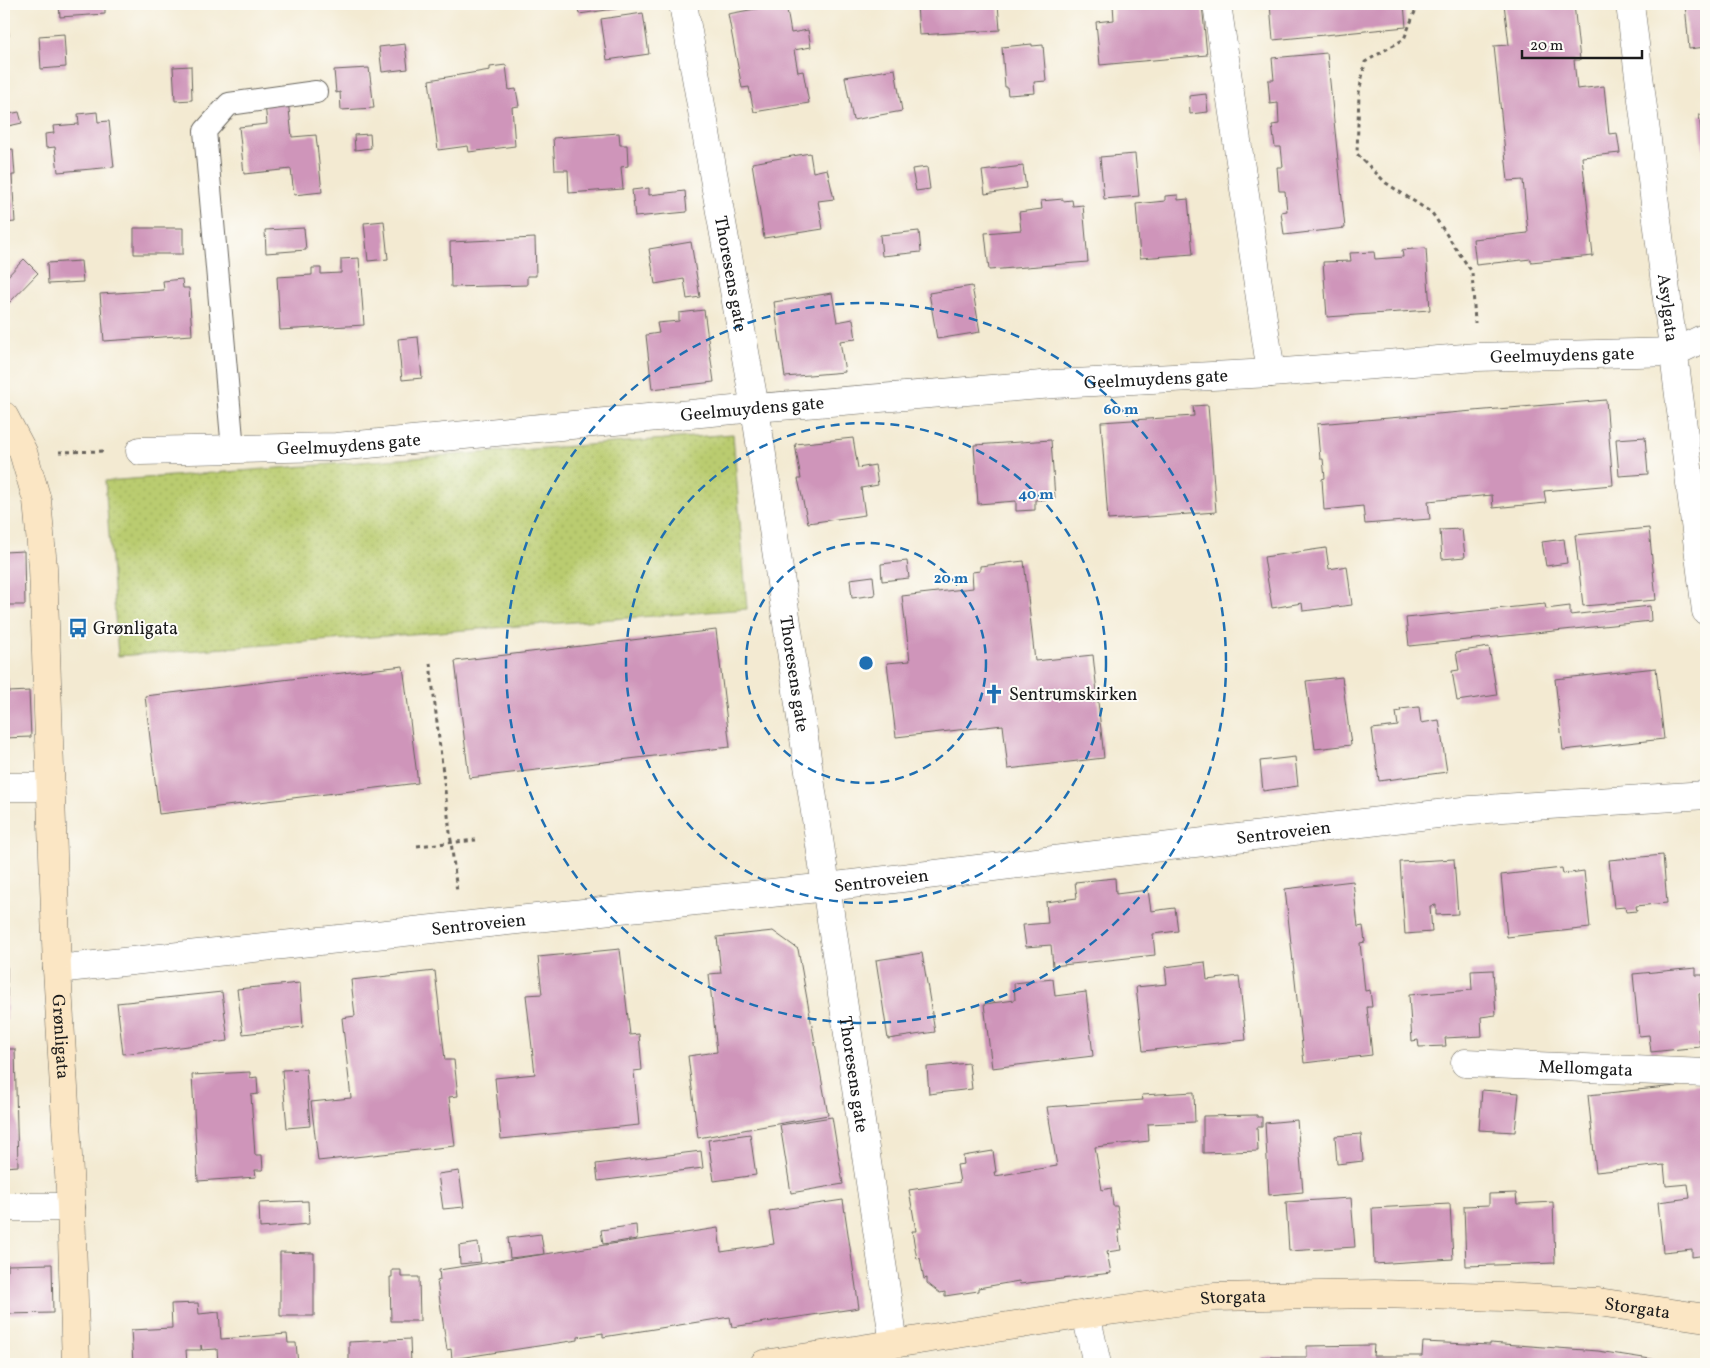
<svg xmlns="http://www.w3.org/2000/svg" width="1710" height="1368" viewBox="0 0 1710 1368" font-family="Vollkorn,serif">
<style>
.grass{fill:url(#grass-dots);stroke:#6b7446}
.building{fill:#cf95ba}
.lines{fill:none;stroke-linecap:round;stroke-linejoin:round}
.service-casing{stroke:#67645c;stroke-width:24}
.minor-casing{stroke:#67645c;stroke-width:29}
.secondary-casing{stroke:#67645c;stroke-width:29}
.path{stroke:#67645c;stroke-width:3;stroke-dasharray:4 4;stroke-linecap:butt}
.service{stroke:#fff;stroke-width:22}
.minor{stroke:#fff;stroke-width:28}
.secondary{stroke:#fbe6c4;stroke-width:28}
.ring{fill:none;stroke:#1f6fb2;stroke-width:2.5;stroke-dasharray:9 6}
.labels{text-anchor:middle;stroke-width:4;stroke-linejoin:round;paint-order:stroke}
.street-label{font-size:18px;fill:#1c1c1c;stroke:#fdfcf7}
.poi-label{font-size:18px;fill:#1c1c1c;stroke:#fdfcf7;text-anchor:start}
.centre{fill:#1f6fb2;stroke:#fdfcf7;stroke-width:2.5}
.ring-label{font-size:15px;text-anchor:middle;font-weight:bold;fill:#1f6fb2;stroke:#fdfcf7;stroke-width:4;stroke-linejoin:round;paint-order:stroke}
</style>
<defs>
<pattern id="grass-dots" width="8" height="8" patternUnits="userSpaceOnUse" patternTransform="scale(1.25)"><rect width="8" height="8" fill="#bacc6f"/><path d="M2 2h.1M6 6h.1" fill="none" stroke="#9faf60" stroke-width="1.8" stroke-linecap="round"/></pattern>
</defs>
<rect width="100%" height="100%" fill="#fdfcf7"/>
<filter id="ink" filterUnits="userSpaceOnUse"><feTurbulence type="fractalNoise" baseFrequency=".02" numOctaves="2"/><feDisplacementMap in="SourceGraphic" scale="10" xChannelSelector="R" yChannelSelector="G"/><feConvolveMatrix kernelMatrix="1 2 1 2 8 2 1 2 1" color-interpolation-filters="sRGB"/></filter>
<filter id="wash" filterUnits="userSpaceOnUse"><feTurbulence type="fractalNoise" baseFrequency=".0096" numOctaves="4" result="noise"/><feDisplacementMap in="SourceGraphic" scale="20" xChannelSelector="R" yChannelSelector="G"/><feGaussianBlur stdDeviation="1.12" result="paint"/><feColorMatrix in="noise" values="0 0 0 0 0 0 0 0 0 0 0 0 0 0 0 0 0 1.4 0 .05"/><feComposite in="paint" operator="in"/></filter>
<g filter="url(#wash)">
<rect width="100%" height="100%" fill="#f3ead2"/>
<path class="grass" d="M733,434l14,175 -629,47 -13,-175z"/>
<g id="blocks">
<path class="building" d="M4,4h2l3,32h-5z
M59,4h55v1l-9,1v8l-45,3z
M577,4h51v3l-49,7z
M782,4h4l5,29 17,-3 3,17 -17,3 4,22 5,-1 6,32 -55,9 -5,-25 -7,1 -14,-74z
M917,4h81l2,26 -81,5z
M1113,4h89l5,51 -107,10 -4,-43 18,-2z
M1270,4h134l2,23 -133,13z
M1504,4h70l6,56h-6l3,29 27,-3 5,48 8,-1 3,20 -38,4 11,99 -62,6v-3l-55,6 -3,-26 55,-6 -5,-53 -15,1 -14,-135 15,-1z
M1685,4h21v43l-17,2z
M643,13l6,41 -42,6 -6,-41z
M64,34l2,33 -25,2 -2,-33z
M405,44l3,25 -26,3 -3,-25z
M1032,44v2l11,-1 3,36 -12,1 1,11 -27,2 -1,-8h-2l-3,-40z
M1327,53l18,175 -61,7 -3,-23 6,-1 -2,-20h-6l-2,-24h6l-2,-20h-6l-3,-22 7,-1 -1,-21 -8,1 -2,-24h6l-2,-22z
M506,65l3,25 7,-1 3,17 -7,1 3,39 -46,6 -1,-6 -30,4 -9,-70 61,-10v-3z
M191,66l1,34 -17,1 -2,-34z
M369,68l5,40 -33,2 -1,-18 -4,1 -2,-23z
M895,69l7,42 -49,9 -8,-43z
M1206,94l2,18 -18,2 -1,-18z
M288,100l4,37 24,-2 6,57 -28,3 -3,-26 -47,5 -5,-47 28,-3 -2,-21z
M19,112l3,11 -18,4v-12z
M97,112l1,10 11,-1 5,46 -56,5 -3,-25 -9,1 -1,-14 9,-1 -1,-7 26,-2 -1,-10z
M1699,115h7v50h-1z
M619,133l1,12h7l1,21 -7,1 2,22 -54,4 -1,-23h-13l-2,-32z
M370,134l1,14 -16,2 -1,-15z
M13,149l2,26h-3l3,47 -11,1v-73z
M810,153l3,19 14,-3 7,30 -16,2 5,28 -59,9 -12,-75z
M1135,154l4,42 -35,3 -4,-42z
M1023,166l3,22 -41,6 -3,-23z
M927,167l3,22 -14,2 -4,-22z
M649,188v7l36,-4 2,21 -52,5 -3,-27z
M1178,195v5l10,-1 5,55 -53,4 -4,-54 29,-3v-5z
M1063,199v2l9,-1 1,6 10,-1 5,57 -99,8 -4,-37 36,-3 -2,-18 23,-3 -1,-8z
M384,221l4,38 -20,2 -4,-38z
M134,228h49v26h-49z
M304,228l2,22 -40,3 -1,-23z
M919,231l2,21 -39,4 -2,-21z
M535,238l1,38h-9v9l-76,2 -1,-45z
M691,242l9,55 -13,2 -3,-20 -29,5 -6,-35z
M1426,248l4,62 -103,7 -4,-55 28,-1 -1,-8 24,-1 1,7 28,-2 -1,-7z
M359,258l5,67 -84,5 -3,-53 35,-2v-7h9v6l20,-1v-14z
M24,259l14,14 -29,30 -5,-6v-17z
M81,261l2,21 -35,2 -1,-21z
M182,279l1,9h6l3,47 -88,6 -4,-47 64,-4 -1,-9z
M972,286l8,46 -43,7 -8,-46z
M832,293l5,29 16,-3 3,20 -16,2 5,31 -60,5 -11,-75z
M704,310l10,72 -62,7 -6,-54 13,-2 -2,-10 22,-2v-8z
M418,337l4,41 -20,2 -4,-41z
M1606,400l7,85 -69,6 2,12 -53,5 -1,-13 -64,6 2,18 -65,5 -2,-18 -39,4 -2,-31 3,-1 -2,-19h-3l-3,-35z
M1208,405l8,107 -108,8 -7,-98 93,-6 -1,-10z
M1645,437l3,37 -29,2 -3,-37z
M853,438l5,30 17,-3 3,20 -17,3 4,27 -57,8 -10,-44h3l-6,-35z
M1051,440l4,59 -20,1v10l-19,1v-10l-38,3 -4,-59z
M1649,528l7,72 -73,6 -8,-71z
M1462,529l3,28 -23,2 -2,-29z
M1564,539l3,24 -21,3 -4,-24z
M1326,548l3,21 18,-3 5,39 -49,6 -1,-8 -30,5 -8,-51z
M24,551l1,54h-21v-53z
M907,561l2,17 -27,3 -1,-17z
M1024,561l11,100 58,-6 11,103 -96,11 -5,-44 -107,12 -9,-74 23,-2 -8,-65 71,-8 -1,-16 8,-1v-5z
M873,576l2,19 -23,3 -2,-19z
M1545,604l1,5 24,-3v9l80,-9 1,15 -242,25 -3,-28z
M716,630l14,117 -261,31 -14,-117z
M1489,647l8,48 -40,6 -5,-30 7,-1 -3,-18z
M403,666l15,117 -259,31 -14,-118z
M1656,668l8,71 -101,11 -8,-71z
M1342,677l9,68 -36,4 -9,-68z
M4,679h4l1,13 20,-1 2,46 -27,1z
M1419,707l2,16 18,-3 8,52 -68,9 -7,-52 26,-3 -2,-14 5,-1 -1,-2z
M1295,757l3,29 -35,5 -3,-30z
M1663,855l4,48 -31,3 1,5 -11,1 -1,-5 -11,1 -5,-48z
M1454,859l4,55 -22,1v-10l-6,1 2,26 -27,2 -5,-72z
M1562,868l1,6 21,-3 6,57 -83,9 -6,-62z
M1115,878l1,16 32,-4 3,21 24,-3 3,23 -25,3 2,21 -102,11 -2,-21 -25,2 -3,-22 25,-2 -2,-21 31,-4 -2,-16z
M1353,881l5,46 5,-1 2,16 -5,1 5,48 5,-1 2,17h-5l5,48 -68,8 -19,-174z
M773,931l25,18 30,166 -130,23 -10,-82 29,-4 -8,-78 12,-1 -4,-36z
M620,949l10,86 9,-1 3,36 -8,1 5,54 -138,14 -6,-61 40,-4 -9,-79 16,-1 -4,-37z
M922,953l13,79 -47,7 -12,-79z
M1205,962l2,18 32,-4 7,64 -103,11 -7,-64 31,-3 -2,-17z
M4,967h3v16h-3z
M1696,968v7h7l2,18 -6,1 3,35h-4l2,18 -49,5 -2,-17 -10,1 -6,-62z
M1493,970l3,45 -15,2 1,19 -37,2 1,8 -27,1 -1,-7 -6,1 -3,-46 63,-5 -1,-19z
M435,971l10,89h9l4,36 -9,1 6,49 -137,15 -7,-59 40,-4 -9,-80 13,-2 -4,-36z
M1053,979l2,17 31,-4 7,64 -101,12 -8,-64 31,-4 -1,-17z
M300,983l3,44 -60,7 -6,-45z
M4,988h3v32h-3z
M222,992l6,49 -105,13 -6,-51z
M4,1049h11l3,117 -14,1z
M969,1063l3,26 -43,5 -2,-27z
M306,1069l4,57 -23,2 -5,-58z
M250,1072v6l7,-1 1,17 -7,1 4,60h7l1,15h-8l1,7 -58,4 -6,-106z
M1706,1083v172l-14,2v-8l-29,3 -5,-50 32,-4 -2,-14 -22,2 -2,-21 -68,7 -8,-77z
M1482,1090l37,3 -4,39 -36,-2z
M1194,1092l1,30 -47,2 1,17 -54,6 7,43 9,-2 2,18h4l4,24h-3l3,20 -14,2 4,21 -91,11 -1,-3 -41,7v3l-33,5v-4l-5,1 -13,-10v-5l-3,1 -4,-21 -3,1 -5,-28h4l-7,-41 51,-8 -3,-17 7,-1 -1,-8 30,-5 3,21h-2l1,4 62,-10 -10,-59 96,-7 -1,-5z
M1257,1115v2h5v10h-5l1,24 -55,2v-37z
M832,1117l11,67 -52,9 -11,-68z
M1297,1120l6,72 -34,3 -4,-72z
M750,1134l6,41 -42,6 -6,-41z
M1361,1134l2,27 -26,3 -2,-28z
M701,1151l2,17 -105,13 -2,-17z
M459,1171l5,36 -21,2 -5,-35z
M1516,1193l1,11 36,-2 2,61 -89,3 -2,-60 25,-1v-11z
M1351,1198l4,49 -66,4 -3,-49z
M843,1200l16,108 -127,19 -2,-10 -127,20v-4l-25,4v3l-126,19 -1,-10 -4,1 -10,-69 3,-1 -1,-10 279,-42 3,24 53,-8 -5,-33z
M308,1201l1,23 -49,4 -1,-25z
M1450,1204l3,55 -79,5 -2,-56z
M636,1225l1,14 -34,5 -2,-14z
M541,1234l3,20 -34,4 -2,-20z
M478,1243l3,19 -21,2 -1,-18z
M280,1252l34,1v63h-34z
M52,1264l1,49 -49,1v-43h4v-6z
M392,1270h9v7h18l1,44h-29l-1,-44h2z
M198,1303l1,11 20,-2 2,27 66,-5 1,9h8l2,21h-80l-1,-15 -15,1 -1,-5v5h-15l1,14h-54l-2,-34 41,-2 -1,-24z
M410,1339l1,25h-62v-22z
M1423,1342l67,3v-2l108,8 85,13h-422v-7h46v-11l67,-1 -1,11h49z"/>
</g>
</g>
<g filter="url(#ink)">
<use href="#blocks" fill-opacity="0" stroke="#67645c" stroke-width="1"/>
<g class="lines">
<defs>
<path id="service" d="M233,450l-28,-319 24,-27 87,-12"/>
<g id="minor">
<path id="s1" d="M683,4l72,404 139,936"/>
<path d="M1217,4l54,369"/>
<path id="s2" d="M1630,4l76,607"/>
<path id="s3" d="M140,451l196,-4 419,-39 299,-24 217,-11 206,-16 198,-5 31,-15"/>
<path d="M4,787h47"/>
<path id="s4" d="M57,969l770,-82 644,-77 235,-15"/>
<path id="s5" d="M1465,1063l241,10"/>
<path d="M4,1207h67"/>
<path d="M1086,1314l11,50"/>
</g>
<g id="secondary">
<path id="s6" d="M4,416l19,36 14,48 6,67 14,402 14,238 5,157"/>
<path id="s7" d="M764,1364l322,-50 128,-17 161,-3 129,3 94,5 108,16"/>
</g>
</defs>
<use href="#service" class="service-casing"/>
<use href="#minor" class="minor-casing"/>
<use href="#secondary" class="secondary-casing"/>
<path class="path" d="M1418,4l-14,35 -39,23 -6,31 -2,61 29,29 46,30 40,59 3,51
M59,452l48,-1
M430,663l27,229
M417,846l59,-6"/>
<use href="#service" class="service"/>
<use href="#minor" class="minor"/>
<use href="#secondary" class="secondary"/>
</g>
</g>
<g class="ring">
<circle cx="866" cy="663" r="120"/>
<circle cx="866" cy="663" r="240"/>
<circle cx="866" cy="663" r="360"/>
</g>
<defs>
<symbol id="bus-bare" viewBox="-9 -9 18 18"><path d="M-5-6H5V4H4V6H2V4H-2V6H-4V4H-5ZM-3.5-4V0h7V-4ZM-3.5 1.2v1.5H-2V1.2ZM2 1.2v1.5H3.5V1.2Z" fill="#1f6fb2" stroke="#fdfcf7" stroke-width="2.5" paint-order="stroke"/></symbol>
<symbol id="church-bare" viewBox="-9 -9 18 18"><path d="M-1.2-6h2.4v3.5h3.3v2.4h-3.3V6h-2.4V-.1h-3.3v-2.4h3.3Z" fill="#1f6fb2" stroke="#fdfcf7" stroke-width="2.5" paint-order="stroke"/></symbol>
</defs>
<g fill-rule="evenodd">
<use href="#bus-bare" x="64" y="614" width="28" height="28"/>
<use href="#church-bare" x="980" y="680" width="28" height="28"/>
</g>
<g class="labels">
<g class="street-label">
<text dy="6" stroke="none"><textPath href="#s1" startOffset="274">Thoresens gate</textPath></text>
<text dy="6" stroke="none"><textPath href="#s2" startOffset="306">Asylgata</textPath></text>
<text dy="6" stroke="none"><textPath href="#s3" startOffset="1426">Geelmuydens gate</textPath></text>
<text dy="6" stroke="none"><textPath href="#s3" startOffset="1019">Geelmuydens gate</textPath></text>
<text dy="6" stroke="none"><textPath href="#s3" startOffset="614">Geelmuydens gate</textPath></text>
<text dy="6" stroke="none"><textPath href="#s3" startOffset="209">Geelmuydens gate</textPath></text>
<text dy="6" stroke="none"><textPath href="#s1" startOffset="679">Thoresens gate</textPath></text>
<text dy="6" stroke="none"><textPath href="#s4" startOffset="1234">Sentroveien</textPath></text>
<text dy="6" stroke="none"><textPath href="#s4" startOffset="829">Sentroveien</textPath></text>
<text dy="6" stroke="none"><textPath href="#s4" startOffset="424">Sentroveien</textPath></text>
<text dy="6" stroke="none"><textPath href="#s6" startOffset="628">Grønligata</textPath></text>
<text dy="6" stroke="none"><textPath href="#s5" startOffset="121">Mellomgata</textPath></text>
<text dy="6" stroke="none"><textPath href="#s1" startOffset="1084">Thoresens gate</textPath></text>
<text dy="6" stroke="none"><textPath href="#s7" startOffset="474">Storgata</textPath></text>
<text dy="6" stroke="none"><textPath href="#s7" startOffset="879">Storgata</textPath></text>
</g>
<g class="poi-label">
<text x="93" y="634">Grønligata</text>
<text x="1009" y="700">Sentrumskirken</text>
</g>
</g>
<circle cx="866" cy="663" r="8" class="centre"/>
<g class="ring-label">
<text x="1121" y="414">60 m</text>
<text x="1036" y="499">40 m</text>
<text x="951" y="583">20 m</text>
</g>
<rect width="1710" height="1368" fill="none" stroke="#fdfcf7" stroke-width="20"/>
<path d="M1522 50v8h120v-8" fill="none" stroke="#1c1c1c" stroke-width="2.5"/>
<text x="1530" y="50" font-size="15" fill="#1c1c1c" stroke="#fdfcf7" stroke-width="4" paint-order="stroke">20 m</text>
</svg>
